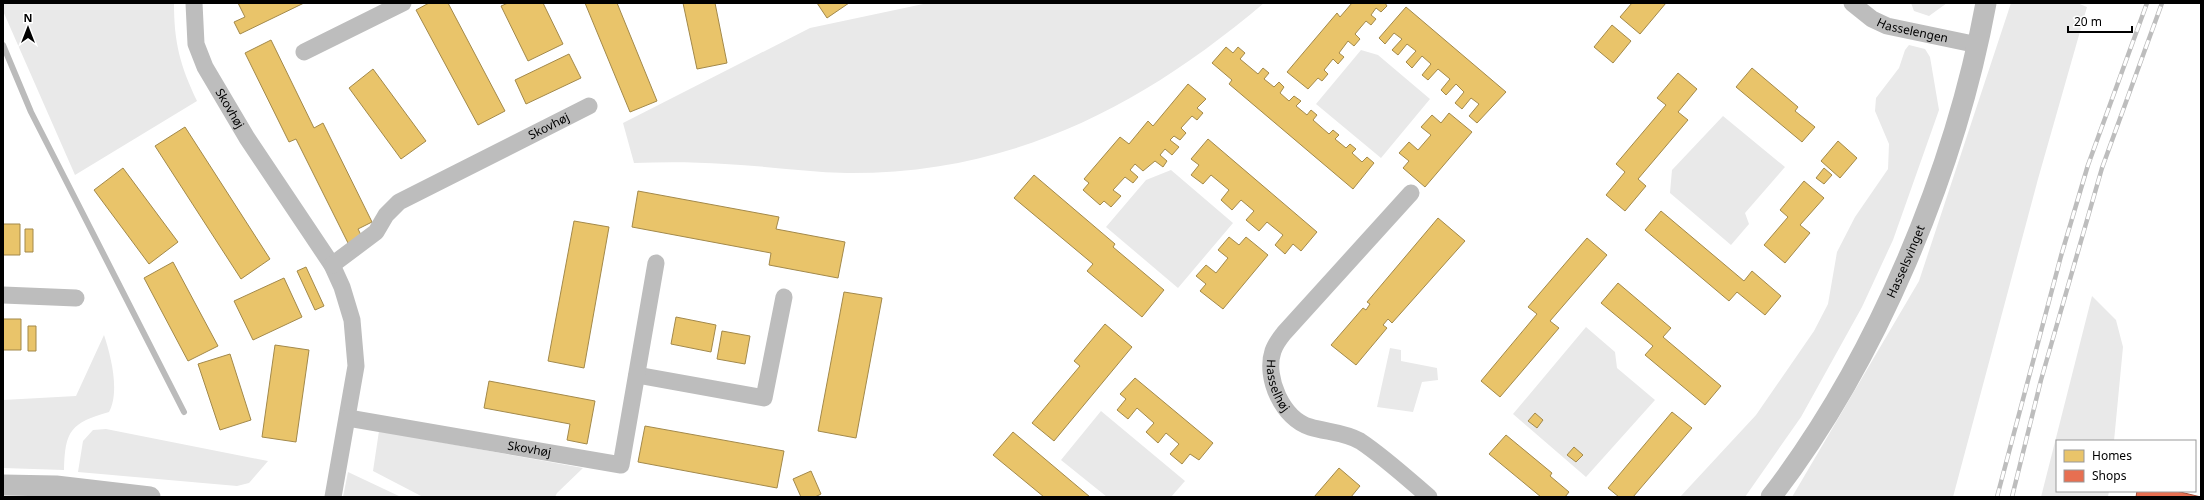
<svg xmlns="http://www.w3.org/2000/svg" width="2204" height="500" viewBox="0 0 2204 500" font-family="'Noto Sans',sans-serif">
<style>
.green{fill:#e9e9e9}
.homes{fill:#e9c46a;stroke:#a3894a}
.shops{fill:#e76f51;stroke:#a24e39}
.lines{fill:none;stroke-linecap:round;stroke-linejoin:round}
.stream{stroke:#bbb;stroke-width:6}
.minor{stroke:#bdbdbd;stroke-width:17}
.tertiary{stroke:#bdbdbd;stroke-width:21}
.rail-casing{stroke:#bdbdbd;stroke-width:4.5}
.rail{stroke:#fff;stroke-width:3;stroke-dasharray:9;stroke-linecap:butt}
.labels{text-anchor:middle;stroke-width:4;stroke-linejoin:round;paint-order:stroke}
.street-label{font-size:12px;fill:#000;stroke:#fff}
</style>
<rect width="100%" height="100%" fill="#fff"/>
<path class="green" d="M3,3h171c0,40 6,62 23,98l-122,74 -72,-164z
M928,3h336c-123,104 -252,171 -417,170 -41,-1 -81,-7 -122,-9 -30,-2 -61,-2 -91,-1l-11,-40 187,-95z
M1911,3h36l-18,13 -15,-5z
M2011,3h66l10,4 -49,172 -85,318h-161l127,-216z
M1909,45l16,4 5,8 9,53 -46,130 -31,67 -61,110 -56,80h-65l76,-82 58,-84 14,-27 9,-52 18,-35 33,-48 1,-25 -14,-33 1,-13 23,-30 6,-18z
M1361,50l17,5 52,44 -49,59 -65,-54z
M1723,116l62,51 -40,46 4,11 -18,21 -61,-52 2,-23z
M1171,170l62,53 -55,65 -72,-61 40,-47z
M2092,296l24,24 7,27 -9,94h-57v50h52l-1,6h-67z
M1586,327l29,25 2,16 38,32 -69,77 -73,-63z
M104,335c7,21 16,57 5,77 -38,11 -44,18 -45,58l-61,-2v-68l73,-4z
M1390,348l11,2v11l36,7 1,12 -16,2 -9,30 -36,-5z
M1101,411l84,70 -14,16h-64l-46,-37z
M106,429l162,32 -19,22 -12,3 -159,-14 5,-31 10,-11z
M379,431l204,37 -26,25 -2,4h-132l-50,-26z
M348,472l53,25h-58z"/>
<path class="homes" d="M238,3h66l-64,31 -6,-12 11,-5z
M429,3h19l57,108 -27,14 -62,-115z
M508,3h35l20,41 -35,17 -27,-55z
M585,3h32l40,98 -27,11z
M683,3h32l12,60 -30,6z
M817,3h32l-22,15z
M1352,3h33l2,3 -6,6 -5,-4 -5,7 5,4 -5,6 -5,-4 -11,13 5,5 -6,7 -6,-5 -9,12 5,4 -6,7 -5,-5 -9,11 4,4 -6,7 -4,-3 -10,11 -21,-17 50,-59 3,4z
M1632,3h34l-26,31 -20,-17z
M1406,7l100,85 -29,31 -8,-7 10,-12 -8,-6 -9,11 -7,-6 9,-11 -8,-8 -10,11 -5,-5 9,-11 -12,-10 -10,11 -6,-5 9,-11 -9,-8 -10,12 -6,-6 10,-11 -9,-7 -9,11 -6,-5 10,-11 -8,-6 -9,11 -6,-6z
M1612,25l19,16 -18,22 -19,-16z
M271,40l43,88 9,-5 49,99 -14,7 4,8 -14,6 -52,-104 -7,3 -44,-89z
M1226,47l7,6 5,-6 7,6 -5,6 18,15 5,-6 6,5 -5,6 10,8 5,-5 5,5 -4,6 9,8 5,-5 7,5 -5,5 11,9 4,-5 6,5 -4,5 16,14 4,-4 6,5 -4,4 11,9 4,-4 6,5 -4,4 10,9 5,-5 7,6 -21,26 -124,-105 3,-4 -20,-17z
M569,54l12,24 -55,26 -11,-24z
M1752,68l46,39 -3,4 20,16 -13,15 -66,-55z
M373,69l53,72 -25,18 -52,-71z
M1678,73l19,16 -19,23 10,8 -50,59 8,7 -21,25 -19,-16 19,-23 -9,-8 50,-59 -9,-7z
M1188,84l18,15 -9,9 6,5 -6,7 -5,-4 -11,12 5,5 -6,7 -6,-4 -4,4 9,7 -7,8 -7,-6 -5,6 7,6 -4,6 -8,-6 -12,10 -8,-7 -5,6 8,7 -5,6 -8,-6 -12,13 8,6 -10,11 -7,-6 -4,4 -17,-15 6,-7 -5,-4 36,-42 9,7 19,-23 5,5z
M1449,113l23,19 -47,55 -22,-19 6,-7 -10,-8 10,-11 9,8 13,-15 -10,-8 11,-12 9,8z
M185,127l85,132 -29,20 -86,-133z
M1208,139l109,93 -16,19 -8,-7 -8,10 -10,-9 8,-10 -16,-13 -8,9 -13,-11 8,-9 -13,-11 -9,10 -11,-10 8,-10 -18,-15 -8,9 -12,-9 8,-10 -8,-6z
M1838,141l19,17 -17,20 -19,-17z
M123,168l55,74 -29,22 -55,-74z
M1824,168l8,7 -8,9 -8,-6z
M1034,175l81,69 -2,3 51,43 -22,27 -55,-46 6,-7 -79,-66z
M1804,181l20,17 -24,27 10,8 -25,30 -21,-18 24,-28 -8,-7z
M638,191l141,26 -3,12 69,13 -7,36 -69,-13 2,-12 -139,-26z
M1661,211l83,70 8,-10 29,25 -16,19 -28,-23 -8,9 -84,-71z
M1438,218l27,23 -73,82 -4,-4 -5,6 4,3 -31,37 -25,-20 32,-37 3,2 4,-6 -3,-2z
M574,221l35,6 -25,141 -36,-7z
M3,224h17v31h-17z
M25,229h8v23h-8z
M1229,237l10,8 7,-8 22,18 -45,54 -23,-18 6,-7 -10,-8 10,-11 10,8 12,-15 -10,-8z
M1587,238l20,17 -57,66 9,7 -59,69 -19,-16 56,-67 -9,-7z
M173,262l45,84 -30,15 -44,-83z
M306,267l18,39 -9,4 -18,-39z
M284,278l18,39 -49,23 -19,-39z
M1618,283l53,45 -8,9 58,49 -16,19 -60,-50 8,-9 -52,-43z
M844,292l38,6 -26,140 -38,-7z
M676,317l40,8 -5,27 -40,-8z
M3,319h18v31h-18z
M1105,324l27,23 -78,94 -22,-18 48,-57 -6,-5z
M28,326h8v25h-8z
M722,331l28,5 -5,28 -28,-5z
M275,345l34,5 -13,92 -34,-5z
M230,354l21,66 -31,10 -22,-66z
M1135,378l78,65 -14,17 -9,-6 -8,10 -12,-10 9,-10 -13,-11 -8,10 -12,-11 8,-9 -17,-15 -9,11 -11,-9 9,-11 -6,-5z
M489,381l106,20 -8,43 -20,-4 3,-16 -86,-16z
M1672,412l20,16 -59,69h-14l-11,-9z
M1535,413l8,7 -6,8 -9,-7z
M645,426l139,25 -7,37 -139,-26z
M1013,432l77,65h-46l-51,-42z
M1506,435l46,38 -2,3 19,16 -4,5h-24l-52,-43z
M1574,447l9,8 -7,7 -9,-7z
M1339,468l21,18 -9,11h-37z
M811,471l10,23 -6,3h-14l-8,-18z"/>
<path class="shops" d="M2137,491h39l25,6h-65z"/>
<g class="lines">
<path class="stream" d="M3,45l28,67 153,300"/>
<g class="minor">
<path id="s1" d="M194,3l2,41 9,23 42,71 85,127 10,22 10,33 4,46 -23,131"/>
<path id="s2" d="M1852,3l20,16 15,7 91,19"/>
<path d="M304,52l99,-49"/>
<path id="s3" d="M1411,193l-127,140c-4,5 -9,12 -11,18 -9,27 10,68 37,76 16,5 34,5 50,14 24,16 47,37 69,56"/>
<path id="s4" d="M332,265l44,-33 10,-17 13,-13 190,-96"/>
<path d="M3,295l73,3"/>
<path d="M637,375l127,23 20,-101"/>
<path id="s5" d="M348,418l273,47 35,-202"/>
</g>
<g class="tertiary">
<path d="M3,485l53,1 94,11"/>
<path id="s6" d="M1771,497c105,-136 184,-326 215,-494"/>
</g>
<defs>
<path id="rail" d="M1997,497l64,-241 27,-91 59,-162
M2012,497l29,-117 61,-212 60,-165"/>
</defs>
<use href="#rail" class="rail-casing"/>
<use href="#rail" class="rail"/>
</g>
<g class="labels">
<g class="street-label">
<text dy="4" stroke="none"><textPath href="#s2" startOffset="68">Hasselengen</textPath></text>
<text dy="4" stroke="none"><textPath href="#s1" startOffset="114">Skovhøj</textPath></text>
<text dy="4" stroke="none"><textPath href="#s4" startOffset="261">Skovhøj</textPath></text>
<text dy="4" stroke="none"><textPath href="#s6" startOffset="272">Hasselsvinget</textPath></text>
<text dy="4" stroke="none"><textPath href="#s3" startOffset="246">Hasselhøj</textPath></text>
<text dy="4" stroke="none"><textPath href="#s5" startOffset="184">Skovhøj</textPath></text>
</g>
</g>
<rect width="2204" height="500" fill="none" stroke="#000000" stroke-width="8"/>
<rect x="2056" y="440" width="140" height="52" fill="#ffffff" stroke="#999999"/>
<rect x="2064" y="450" width="20" height="12" fill="#e9c46a" stroke="#999999"/>
<text x="2092" y="460" font-size="12" fill="#000000">Homes</text>
<rect x="2064" y="470" width="20" height="12" fill="#e76f51" stroke="#999999"/>
<text x="2092" y="480" font-size="12" fill="#000000">Shops</text>
<g transform="translate(28 28)" stroke="#ffffff" stroke-width="3" paint-order="stroke">
<path d="M0-3L7 15L0 10L-7 15Z" fill="#000000"/>
<text y="-6" font-size="11" font-weight="bold" text-anchor="middle" fill="#000000">N</text>
</g>
<path d="M2068 26v6h64v-6" fill="none" stroke="#000000" stroke-width="2"/>
<text x="2074" y="26" font-size="12" fill="#000000" stroke="#ffffff" stroke-width="3" paint-order="stroke">20 m</text>
</svg>
